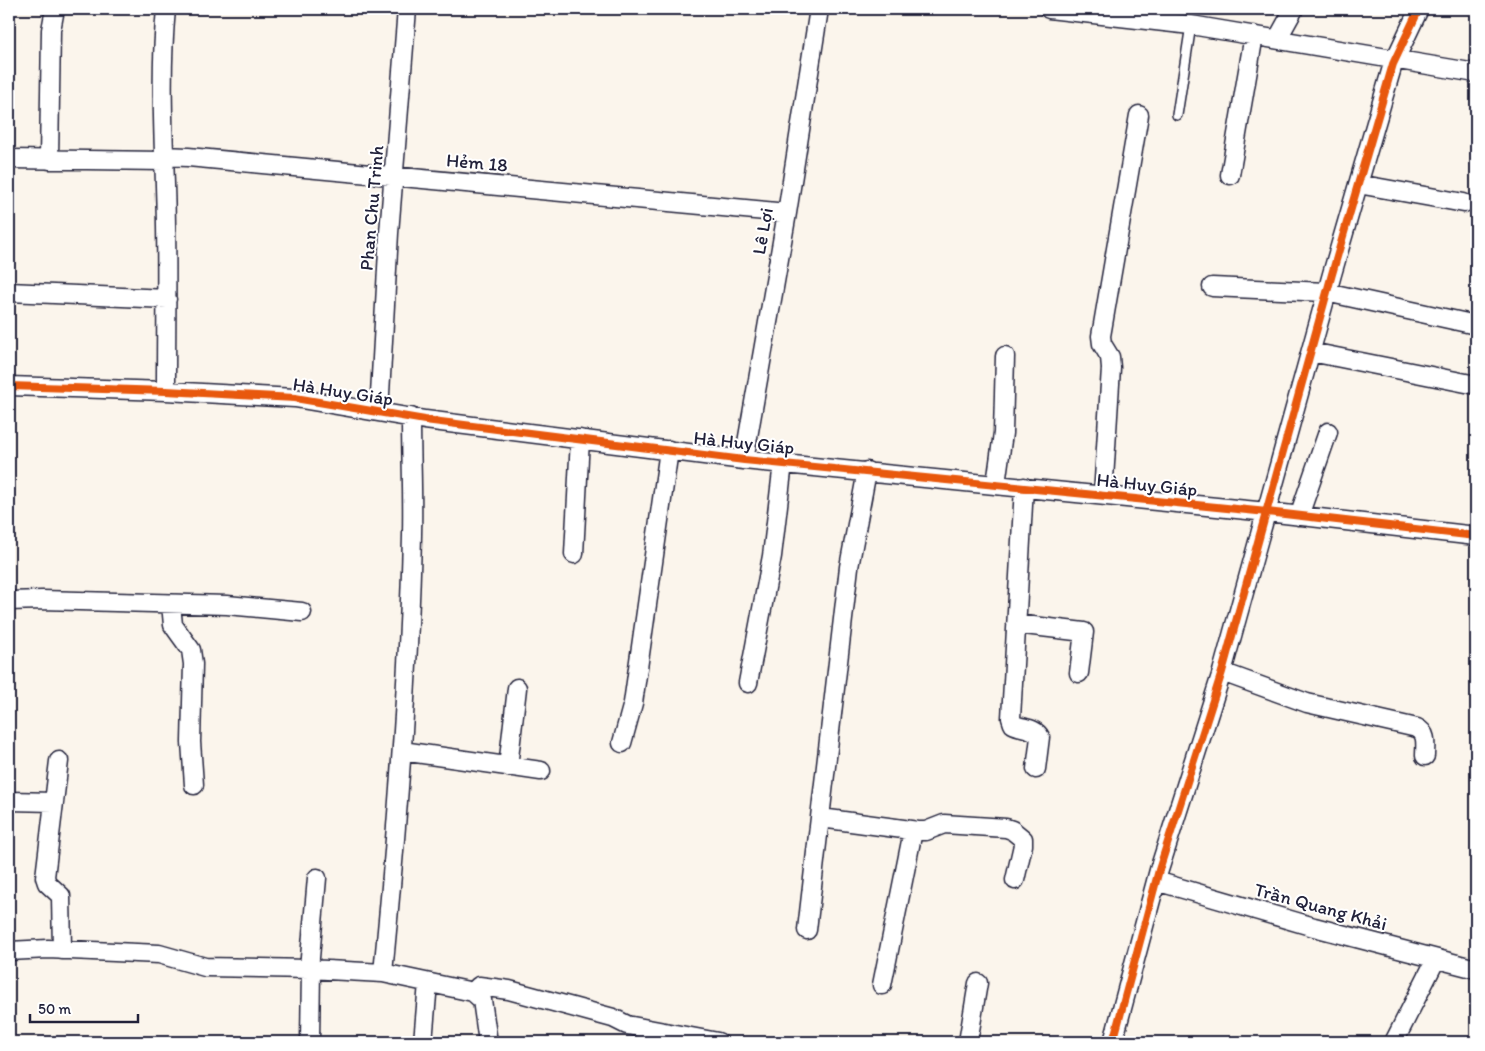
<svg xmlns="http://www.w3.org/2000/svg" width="1485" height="1051" viewBox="0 0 1485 1051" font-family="Itim,sans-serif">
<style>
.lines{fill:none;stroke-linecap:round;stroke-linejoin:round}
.lane-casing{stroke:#22223b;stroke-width:12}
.street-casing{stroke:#22223b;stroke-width:21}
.lane{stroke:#fff;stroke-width:9}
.street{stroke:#fff;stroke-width:18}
.cycleway-casing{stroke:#fff;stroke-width:11}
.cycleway{stroke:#e8590c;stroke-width:8}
.labels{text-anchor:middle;stroke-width:4;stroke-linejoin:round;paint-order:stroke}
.street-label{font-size:19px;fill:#22223b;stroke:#fff}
</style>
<rect width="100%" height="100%" fill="#fbf5ec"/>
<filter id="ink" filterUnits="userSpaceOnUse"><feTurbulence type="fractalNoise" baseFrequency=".02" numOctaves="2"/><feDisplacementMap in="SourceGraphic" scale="10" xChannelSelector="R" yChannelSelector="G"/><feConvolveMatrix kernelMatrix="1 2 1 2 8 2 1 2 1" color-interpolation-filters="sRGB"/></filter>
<g filter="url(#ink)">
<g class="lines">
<defs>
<path id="lane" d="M1177,115l14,-90"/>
<path id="street" d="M166,9c-7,72 -1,145 0,217 1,55 0,110 0,165
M1049,9l142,16 285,48
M1278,38l16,-29
M164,156l24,1 599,56
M9,159l155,2
M49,160l2,-130 4,-21
M1230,175l24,-140
M1358,184l106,19
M1212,287l114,5 150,33
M9,292l158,7
M1311,352l165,33
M9,386l157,5 129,7 130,22 319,40 523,52 209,24
M379,412l10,-179 18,-224
M744,460l43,-247 32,-204
M996,484l7,-51 2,-77
M1024,487l-13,231 2,6c9,5 22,3 27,13l-4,32
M1103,495l8,-127 -1,-11 -8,-13 -1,-8 38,-221
M1299,516l29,-84
M574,554l6,-115
M9,601l33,-1 185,5 75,7
M171,604l2,21 18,25 2,14 -2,78 3,43
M1016,624l68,8 -5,41
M1222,672l85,31 110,25c11,5 8,18 8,28
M748,683l24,-127 11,-93
M622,743l11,-40 36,-253
M402,751l139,20
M59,761l-14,116 2,6 14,13 1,54
M508,767l9,-79
M9,801l45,1
M821,818l97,13h8l18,-7 62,4 6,2 11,9v6l-8,35
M1156,881l158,46 162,42
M807,930l42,-363 18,-96
M9,951l39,-2 111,5 46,13 104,2 74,4 90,19 9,8 6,42
M309,969l8,-91
M383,973c14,-145 26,-292 29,-438 1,-39 -1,-78 -1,-118
M882,985l31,-154
M473,992l6,-6 30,4 104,28 14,7 91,17
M310,1042l1,-73
M423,1042l5,-59
M968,1042l10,-59
M1113,1042l46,-172 63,-198 110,-398 61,-210 26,-55
M1394,1042l42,-83"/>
</defs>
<use href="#lane" class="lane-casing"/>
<use href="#street" class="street-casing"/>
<use href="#lane" class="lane"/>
<use href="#street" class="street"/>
<defs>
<path id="cycleway" d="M9,386l157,5 129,7 130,22 319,40 523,52 209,24
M1113,1042l46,-172 63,-198 110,-398 61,-210 26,-55"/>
</defs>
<use href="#cycleway" class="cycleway-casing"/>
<use href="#cycleway" class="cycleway"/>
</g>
</g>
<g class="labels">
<g class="street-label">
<text transform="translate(477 162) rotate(5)" y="7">Hẻm 18</text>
<text transform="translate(371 208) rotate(-85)" y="7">Phan Chu Trinh</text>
<text transform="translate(762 231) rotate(-80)" y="7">Lê Lợi</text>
<text transform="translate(343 391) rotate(9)" y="7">Hà Huy Giáp</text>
<text transform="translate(744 442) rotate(6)" y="7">Hà Huy Giáp</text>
<text transform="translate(1147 484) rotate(6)" y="7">Hà Huy Giáp</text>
<text transform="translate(1321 906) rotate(15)" y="7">Trần Quang Khải</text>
</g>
</g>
<rect width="1485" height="1051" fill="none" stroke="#fff" stroke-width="30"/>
<rect x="15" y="15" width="1455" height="1021" fill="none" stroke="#22223b" stroke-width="2" filter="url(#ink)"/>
<path d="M30 1014v8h108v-8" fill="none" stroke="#22223b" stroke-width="2.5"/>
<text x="38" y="1014" font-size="15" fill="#22223b" stroke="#ffffff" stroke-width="4" paint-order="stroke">50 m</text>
</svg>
